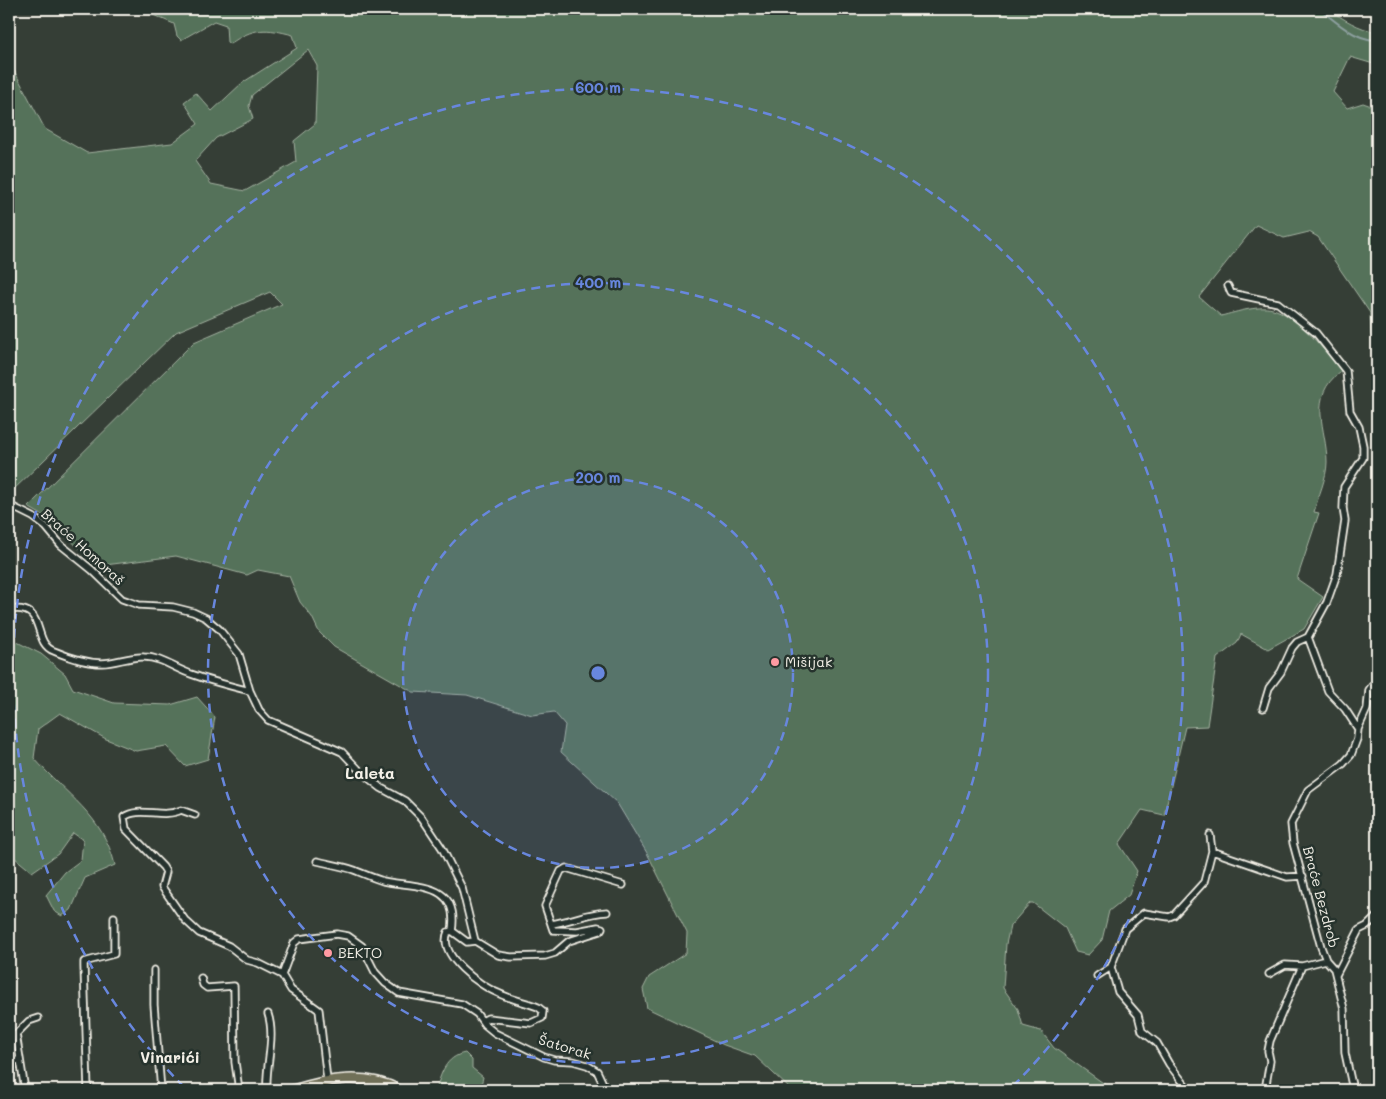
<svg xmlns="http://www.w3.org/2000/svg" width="1386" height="1099" viewBox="0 0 1386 1099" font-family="Mali,sans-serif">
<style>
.green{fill:#54725a;stroke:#a4b2a1;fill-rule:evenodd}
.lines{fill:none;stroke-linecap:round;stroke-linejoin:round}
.stream{stroke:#8d9f9f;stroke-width:2}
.street-casing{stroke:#f4f1e8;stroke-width:9}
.primary-casing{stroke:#f4f1e8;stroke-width:12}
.street{stroke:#26332d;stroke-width:5.5}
.primary{stroke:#706f59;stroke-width:9}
.ring{fill:none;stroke:#6887de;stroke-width:2.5;stroke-dasharray:9 6}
.poi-dot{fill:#ff9aa2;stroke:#26332d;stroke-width:2}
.labels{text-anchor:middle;stroke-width:5;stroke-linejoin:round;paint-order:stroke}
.street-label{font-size:14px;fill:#f4f1e8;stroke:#26332d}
.poi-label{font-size:14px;fill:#f4f1e8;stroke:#26332d;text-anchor:start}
.neighbourhood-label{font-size:15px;font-weight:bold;fill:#f4f1e8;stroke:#26332d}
.quarter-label{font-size:16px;font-weight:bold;fill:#f4f1e8;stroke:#26332d}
.centre{fill:#6887de;stroke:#26332d;stroke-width:2.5}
.ring-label{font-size:15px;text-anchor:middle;font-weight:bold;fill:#6887de;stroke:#26332d;stroke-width:5;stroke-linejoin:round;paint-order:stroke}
</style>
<rect width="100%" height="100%" fill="#353e36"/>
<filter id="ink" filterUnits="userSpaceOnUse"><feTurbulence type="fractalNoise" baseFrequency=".02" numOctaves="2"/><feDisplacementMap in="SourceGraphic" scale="10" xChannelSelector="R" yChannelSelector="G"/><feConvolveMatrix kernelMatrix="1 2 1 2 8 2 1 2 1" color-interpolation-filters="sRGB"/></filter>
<g filter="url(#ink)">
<path class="green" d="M139,9h1189c15,10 31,20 49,23v33l-27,-8 -17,35 14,16 16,-5 14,5v238l-6,-11 -1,-22 -52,-76 -9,-5 -25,6 -28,-13 -57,72 22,19c16,-4 39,-12 55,-6 26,10 48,40 65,61 -35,27 -14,57 -14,91 0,16 -9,34 -13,50l5,1 -22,66 26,18 -19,32 -36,20 -27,-15 -4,9 -20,15 -10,68 -22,1 -21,88 -22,-5 -23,34 18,27 -8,24 -20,16 -7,29 -14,15 -12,-3 -11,-24 -32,-25h-3l-20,23 -4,18 -3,44 15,21 5,17 18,5 13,17 59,42h-322l-36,-34 -31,-11 -77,-37 -4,-19 6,-12 37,-24 1,-20 -40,-80 -30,-50 -56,-51 4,-27 -11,-13 -22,3 -65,-20 -54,-3 -79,-45 -15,-15 -7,-15 -12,-15 -11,-26 -31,-6 -11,5 -71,-19 -79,10 -48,-47 -21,-12 166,-165 88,-38 -12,-12 -94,40 -167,162v-433l36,68 42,24 85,-10 26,-19 -14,-22 12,-9 16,18 30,-28 55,-35 -4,-13c-26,-7 -40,-8 -63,9l-3,-2 -1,-17 -12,-4 -33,19 -4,-4 -3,-12zM308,50l9,16 -2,58 -21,17 2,21 -51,29 -34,-7 -16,-23 21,-23 37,-19 -4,-13 3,-11z
M17,642l24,12 24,20 8,15 41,14 56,2 27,-8 18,20 -7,42 -23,7 -19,-20 -30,5 -30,-12 -46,-26 -22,16 -4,29c32,37 69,57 81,107l-30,13 -14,32 -9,6 -8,-5 -8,-16 19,-23 16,-12 2,-20 -10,-7 -15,21 -26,18 -23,-19v-208z
M465,1053l7,7v8l11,9 -3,12 -13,-4 -6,2 -1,3h-24c5,-16 9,-33 29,-37z"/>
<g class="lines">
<path class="stream" d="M1320,9c14,12 37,32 57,31"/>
<defs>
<path id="street" d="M1228,286l3,7 47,10 38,30 30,38 4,40 9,16 4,19v12l-19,29 -1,21 2,13 -8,53 -10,28 -19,35
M9,505l24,12 13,10 15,18 31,25 30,29 17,6 34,2 20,5 13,6 13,11 20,25 11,37 9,19 9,10 74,32 20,21 19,15 24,13 17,17 20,30 20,40 13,53 -8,1 -15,-11 -4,1c-11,23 32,54 50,61 12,6 27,9 40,14l5,4 -1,7 -11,5 -43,-5 -6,3
M9,610c39,-7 22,33 45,41 14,6 32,12 48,12 14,0 28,-7 42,-6 16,0 32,12 47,17 19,7 39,12 59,17
M1263,708l6,-20 12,-16 11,-24 5,-6 11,-5 20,54 17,18 13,20
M195,815l-14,-5c-18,9 -42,-4 -57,7l2,12 37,38 3,5 -4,15 23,33 14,13 30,13 18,14 11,3 24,12
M1210,835l2,16 75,26 16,-1
M317,861c12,3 25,5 37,9 10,4 19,8 29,11 33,7 77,0 69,50
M551,924c20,-3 36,-11 56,-12
M475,941l23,14 13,2 34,-1 10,-3 14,-12 31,-10 2,-3 -4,-1 -21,4 -24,-1 -8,-24 16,-35 5,-3 57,17
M154,970v35l7,85
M1269,974l16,-9 17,1 24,-6
M1336,975l23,-45 8,-4 10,-10
M1097,976l14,-9
M201,978l2,7 4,3 27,-2 1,76 4,28
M9,1062l9,-2
M327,1080l-8,-70 -28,-20 -9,-15 12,-32 5,-4 38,-5 11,2 14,10 13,26 10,11 14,10 63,11 15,10 7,10 11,9 49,24 10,3 19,1 14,4 10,6 9,19
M25,1090l-9,-56 13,-13 9,-3
M88,1090l-4,-123v-5l30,-8v-37
M267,1090c-2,-25 9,-52 1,-76
M1189,1090l-20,-26 -12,-21 -15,-12 -4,-16 -20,-23 -7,-25 14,-38 19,-16 25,4 5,-2 30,-33 8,-31
M1265,1090l5,-29 -2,-10 2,-10 32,-75
M1353,1090l-8,-37 -1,-44 -10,-40 -8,-9 -5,-13 -28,-104 -2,-19 17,-34 35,-26 8,-9 6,-16 1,-10 9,-20 2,-19 3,-4h5"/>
<path id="primary" d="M293,1090c35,-11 72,-18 106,0"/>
</defs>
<use href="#street" class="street-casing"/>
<use href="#primary" class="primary-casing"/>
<use href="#street" class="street"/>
<use href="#primary" class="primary"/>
</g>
</g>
<circle cx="598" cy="673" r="195" fill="#6887de" fill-opacity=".12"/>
<g class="ring">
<circle cx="598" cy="673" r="195"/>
<circle cx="598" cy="673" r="390"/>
<path d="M184 1087A585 585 0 1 1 1012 1087"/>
</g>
<g class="poi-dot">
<circle cx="775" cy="662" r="5"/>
<circle cx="328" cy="953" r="5"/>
</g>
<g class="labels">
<g class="street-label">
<text transform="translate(83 547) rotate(42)" y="5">Braće Homoraš</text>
<text transform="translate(1321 897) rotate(75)" y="5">Braće Bezdrob</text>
<text transform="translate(565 1047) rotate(17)" y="5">Šatorak</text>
</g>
<g class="poi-label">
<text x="785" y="667">Mišijak</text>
<text x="338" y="958">BEKTO</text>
</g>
<g class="neighbourhood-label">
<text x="170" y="1063">Vinarići</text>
</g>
<g class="quarter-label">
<text x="370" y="779">Laleta</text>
</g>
</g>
<circle cx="598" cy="673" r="8" class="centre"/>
<g class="ring-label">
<text x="598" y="93">600 m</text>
<text x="598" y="288">400 m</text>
<text x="598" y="483">200 m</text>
</g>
<rect width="1386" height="1099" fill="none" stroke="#26332d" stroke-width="30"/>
<rect x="15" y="15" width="1356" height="1069" fill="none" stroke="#f4f1e8" stroke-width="2" filter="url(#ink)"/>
</svg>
